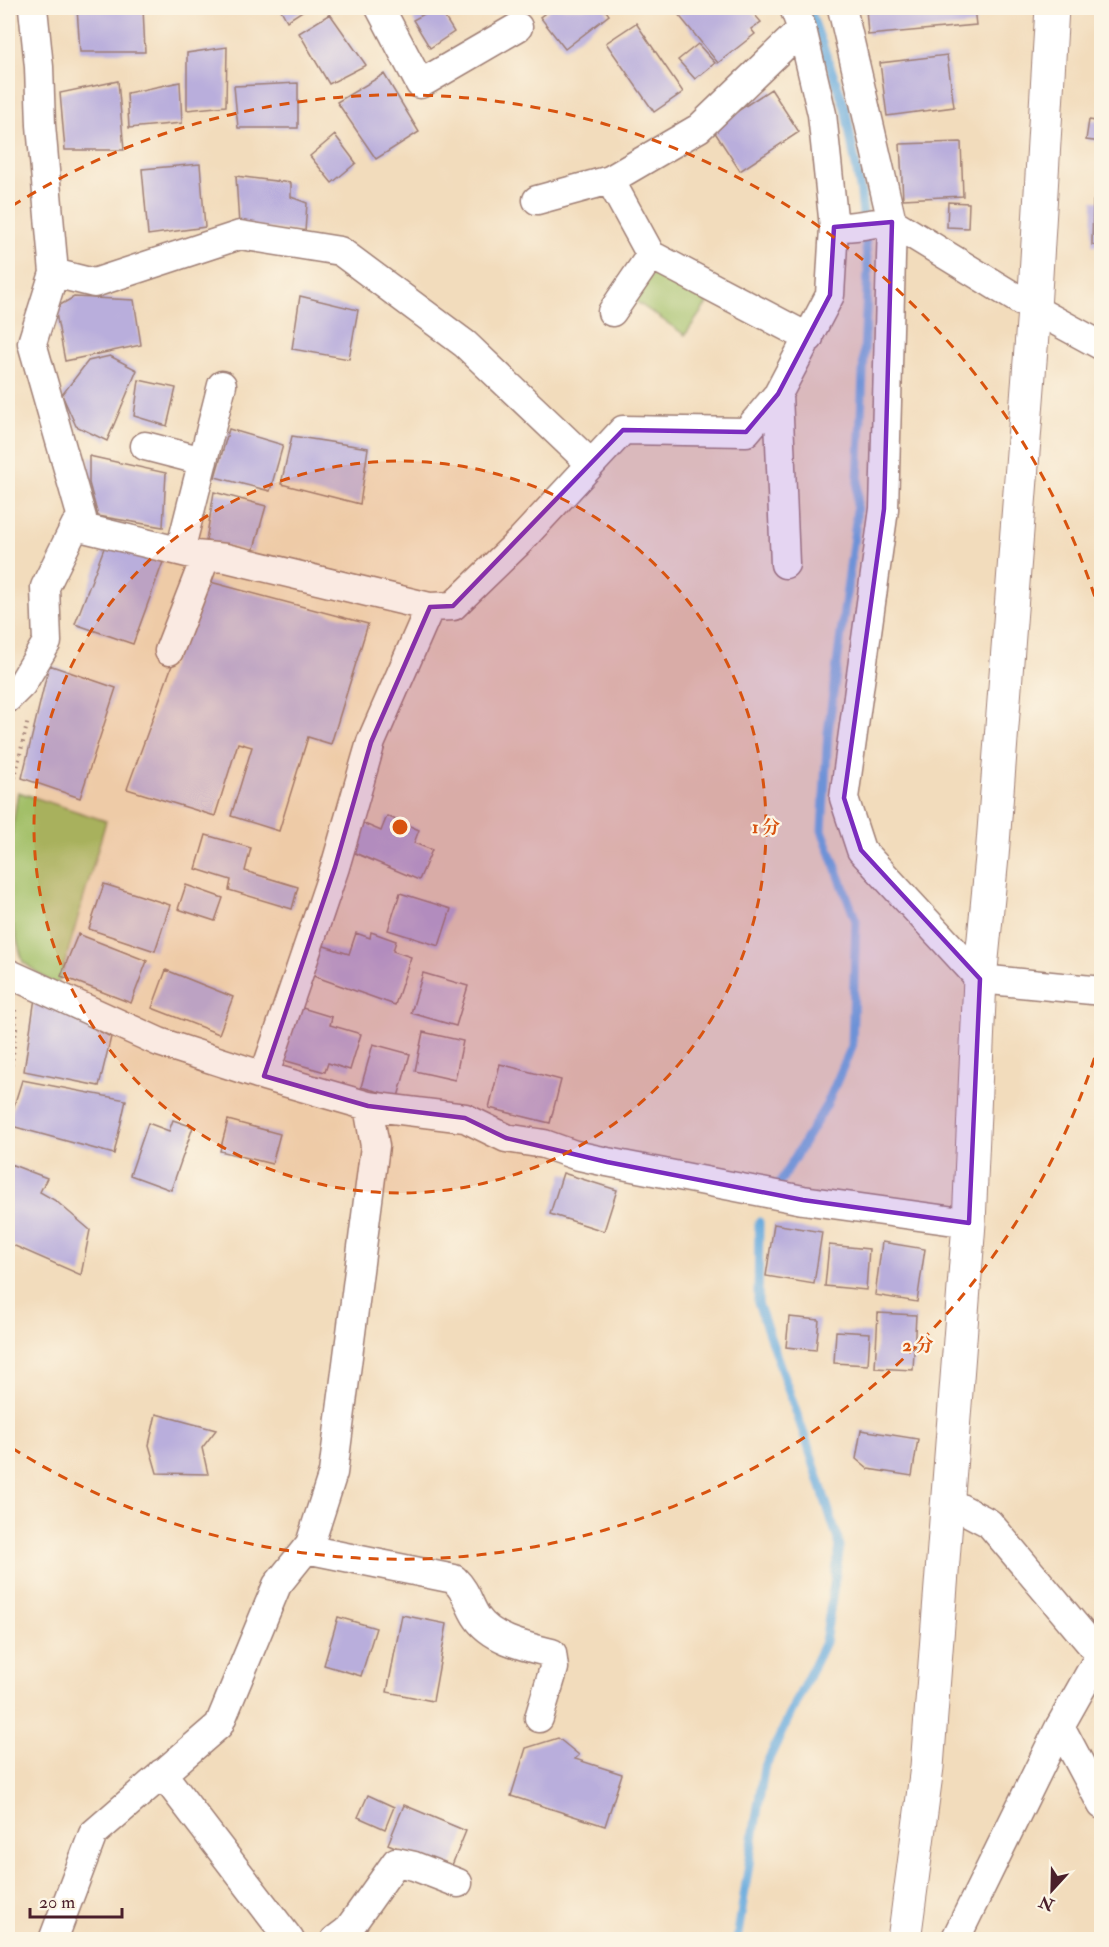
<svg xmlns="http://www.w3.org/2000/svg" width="1109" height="1947" viewBox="0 0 1109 1947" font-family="'IM FELL Double Pica','Noto Serif JP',serif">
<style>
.green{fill:#a2bf67;stroke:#766f49;stroke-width:1.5}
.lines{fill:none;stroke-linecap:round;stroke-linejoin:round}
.stream{stroke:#6aacde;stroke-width:9}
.building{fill:#b9aedc}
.street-casing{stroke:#9e7e74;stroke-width:31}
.secondary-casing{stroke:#9e7e74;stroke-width:35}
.path{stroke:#9e7e74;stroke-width:4;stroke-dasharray:1.5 4.5;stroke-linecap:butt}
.street{stroke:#fff;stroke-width:28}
.secondary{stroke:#fff;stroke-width:33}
.marked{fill:#7b2cbf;fill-opacity:0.2;stroke:#7b2cbf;stroke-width:4.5;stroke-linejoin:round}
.ring{fill:none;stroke:#d8530f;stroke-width:3;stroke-dasharray:10 8}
.centre{fill:#d8530f;stroke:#fcf5e5;stroke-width:3}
.ring-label{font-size:18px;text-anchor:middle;font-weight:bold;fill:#d8530f;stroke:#fcf5e5;stroke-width:4.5;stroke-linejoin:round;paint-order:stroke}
</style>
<rect width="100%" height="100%" fill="#fcf5e5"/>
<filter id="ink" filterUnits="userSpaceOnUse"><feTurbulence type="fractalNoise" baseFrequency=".0167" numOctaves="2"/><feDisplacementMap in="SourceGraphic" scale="12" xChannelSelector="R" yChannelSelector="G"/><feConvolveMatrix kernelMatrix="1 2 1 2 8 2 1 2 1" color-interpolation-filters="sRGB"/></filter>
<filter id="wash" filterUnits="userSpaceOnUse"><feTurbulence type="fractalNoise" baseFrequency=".008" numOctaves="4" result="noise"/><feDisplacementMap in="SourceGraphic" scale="24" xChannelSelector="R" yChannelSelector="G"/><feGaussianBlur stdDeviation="1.35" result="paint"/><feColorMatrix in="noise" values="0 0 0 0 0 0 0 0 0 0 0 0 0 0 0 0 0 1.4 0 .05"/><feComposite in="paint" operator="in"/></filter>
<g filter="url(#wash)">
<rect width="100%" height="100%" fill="#f2dcbc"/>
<path class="green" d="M657,267l51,35 -23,33 -51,-35z
M18,792l88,29 -45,155 -5,10 -33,-24 -15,-55v-51z"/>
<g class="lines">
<path class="stream" d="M780,1182l47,-78 25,-58 4,-125 -34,-91 6,-98 28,-211 12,-251 -7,-76 -16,-87 -36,-99
M737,1940l27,-171 61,-127 15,-96 -32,-100 -50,-143 1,-81"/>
</g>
<g id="blocks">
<path class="building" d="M77,8h66l2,44h-65z
M280,8h27l-20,13z
M435,8h4l15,24 -24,16 -17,-28z
M552,8h52l5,7 -44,34 -25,-32z
M673,8h31l1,1 3,-1h41l12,14 -10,7 4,5 -37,29z
M866,8h108l2,17 -108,10z
M330,14l36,51 -37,19 -30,-51z
M636,23l47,69 -29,20 -48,-69z
M698,44l17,19 -20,16 -17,-19z
M227,47l-1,59 -39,4v-57z
M947,55l7,52 -67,9 -7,-53z
M384,74l35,58 -43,27 -39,-57z
M118,81l6,69h-59l-5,-57z
M180,82l2,41 -53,5 -2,-35z
M298,83v45h-60l-4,-42z
M771,89l28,43 -59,39 -28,-43z
M1089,120l13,2v20l-16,-2z
M335,135l21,28 -24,20 -22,-27z
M961,142l2,54 -60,3 -3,-55z
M200,164l5,63 -57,8 -6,-66z
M236,176l55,7v14l16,6 -2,29 -66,-7z
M1093,201h9v45l-10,-1z
M948,202l21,1 -1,25 -21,-1z
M300,296l58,14 -9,49 -57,-10z
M74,297l60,3 7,45 -76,16 -10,-53z
M110,356l27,14 -30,71 -31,-15 -14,-31 26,-34z
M139,380l37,8 -9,38 -33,-10z
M229,429l54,16 -13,46 -55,-14z
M292,436l76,12 -8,56 -79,-20z
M89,456l77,17 -3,54 -65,-11 -9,-33z
M214,492l52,14 -13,46 -47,-11z
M106,543l57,19 -30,82 -58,-20z
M203,580l165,44 -37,120 -23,-7 -29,94 -48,-15 21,-69 -14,-4 -23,73 -88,-27z
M49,665l67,23 -36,110 -58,-20z
M387,816l32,14 -5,13 18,7 -13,30 -71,-30 12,-28 21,9z
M206,835l45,13 -6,23 53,16 -6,22 -63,-19 2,-10 -35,-11z
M104,884l66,21 -15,46 -66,-22z
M186,885l37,13 -8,23 -37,-12z
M400,893l51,16 -12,37 -51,-16z
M371,932l25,9 -3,10 18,6 -16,48 -90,-32 10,-30 34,11 7,-21 14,5z
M78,934l69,27 -16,42 -70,-27z
M166,970l67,27 -14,37 -67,-26z
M423,973l45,13 -12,40 -45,-13z
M35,998l76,39 -12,49 -75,-15z
M299,1007l33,10 -2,8 31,9 -11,36 -22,-7 -3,9 -42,-12z
M423,1032l40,9 -8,39 -40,-9z
M373,1044l37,10 -12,43 -37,-10z
M500,1064l61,16 -11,43 -61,-15z
M22,1080l104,20 -12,54 -106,-29z
M173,1120l20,7 -22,63 -41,-15 18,-52 21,8z
M228,1120l52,14 -8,30 -52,-13z
M10,1164l37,14 -7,14 16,9 34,29 -9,45 -73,-32v-69z
M563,1173l54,17 -13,41 -54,-17z
M774,1224l48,8 -8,52 -48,-8z
M882,1242l43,7 -8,53 -42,-7z
M829,1245l40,4 -3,41 -41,-4z
M878,1313l38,2 -3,55 -38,-2z
M789,1317l30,3 -3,30 -30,-3z
M836,1331l34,2 -2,32 -34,-2z
M156,1414l60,16 -14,18 6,26 -51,-1 -8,-28z
M861,1430l57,9 -6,37 -44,-7 -12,-10z
M402,1615l45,9 -14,77 -46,-9z
M338,1617l38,11 -15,48 -37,-11z
M558,1738l21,17 -4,4 47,15 -17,52 -94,-30 15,-48z
M368,1795l26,12 -9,22 -27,-12z
M404,1805l62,26 -16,39 -62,-26z"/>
</g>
</g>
<g filter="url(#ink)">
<use href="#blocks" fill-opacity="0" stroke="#9e7e74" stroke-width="1.5"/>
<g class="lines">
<defs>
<path id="street" d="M380,8l40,76 98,-57
M794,8l8,21 20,85 12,113
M842,8l50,214 -8,287 -40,289 17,52 119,129 122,12
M610,180l41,75 158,83
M537,200l73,-20 89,-52 103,-99
M54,273l40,10 146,-48 100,16 125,93 126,120
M612,312l39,-57
M778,394l7,170
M145,446l58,15
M75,526l120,29 31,3 204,49
M180,551l42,-166
M169,651l37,-95
M8,698l14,-14 25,-42 -2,-55 30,-61 7,-8 -50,-175 22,-70 -13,-148 -2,-58 -6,-59
M8,975h4l147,67 105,34 104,30 97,12 41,20 38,6 31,11 32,7 196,38 166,23
M264,1076l71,-209 36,-125 59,-135 23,-1 66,-64 104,-112 123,2 32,-38 52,-99 4,-68c22,1 37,-5 58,-5l142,87 68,37
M947,1501l42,22 111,132 -40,71 -105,214
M306,1549l148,30c13,13 13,22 22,37 15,24 51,31 76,37l2,15 -15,50
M1060,1726l42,79
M162,1773l128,167
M53,1940l40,-106 126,-109 58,-140 33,-41 23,-71 42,-327 -7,-40
M335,1940l12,-9 49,-69 18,4 44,17"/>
<path id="secondary" d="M904,1940l23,-173 42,-544 11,-244 12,-122 42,-548 18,-301"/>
</defs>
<use href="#street" class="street-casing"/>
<use href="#secondary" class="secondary-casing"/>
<path class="path" d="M8,807l20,-87
M8,1095l8,-65 -1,-21"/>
<use href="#street" class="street"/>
<use href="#secondary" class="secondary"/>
</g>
</g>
<path class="marked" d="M892,222l-8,287 -40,289 17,52 119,129 -11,244 -166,-23 -196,-38 -101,-24 -41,-20 -97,-12 -104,-30 71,-209 36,-125 59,-135 23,-1 170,-176 123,2 32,-38 52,-99 4,-68z"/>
<circle cx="400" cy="827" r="366" fill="#d8530f" fill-opacity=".12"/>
<g class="ring">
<circle cx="400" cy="827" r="366"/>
<path d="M1100 1041A732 732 0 0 1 12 1448M12 206A732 732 0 0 1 1100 613"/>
</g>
<circle cx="400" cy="827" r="9" class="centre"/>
<g class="ring-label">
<text x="766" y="833">1 分</text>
<text x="918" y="1351">2 分</text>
</g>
<rect width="1109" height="1947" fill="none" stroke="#fcf5e5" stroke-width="30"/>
<g transform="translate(1052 1890) rotate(202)" stroke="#fcf5e5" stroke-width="4.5" paint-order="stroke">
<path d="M0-4.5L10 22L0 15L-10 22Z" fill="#4a1f2b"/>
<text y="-9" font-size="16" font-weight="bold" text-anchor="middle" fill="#4a1f2b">N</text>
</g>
<path d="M30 1908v9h92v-9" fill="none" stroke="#4a1f2b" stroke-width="3"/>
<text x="39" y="1908" font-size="18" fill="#4a1f2b" stroke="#fcf5e5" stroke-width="4.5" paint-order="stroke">20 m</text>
</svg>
